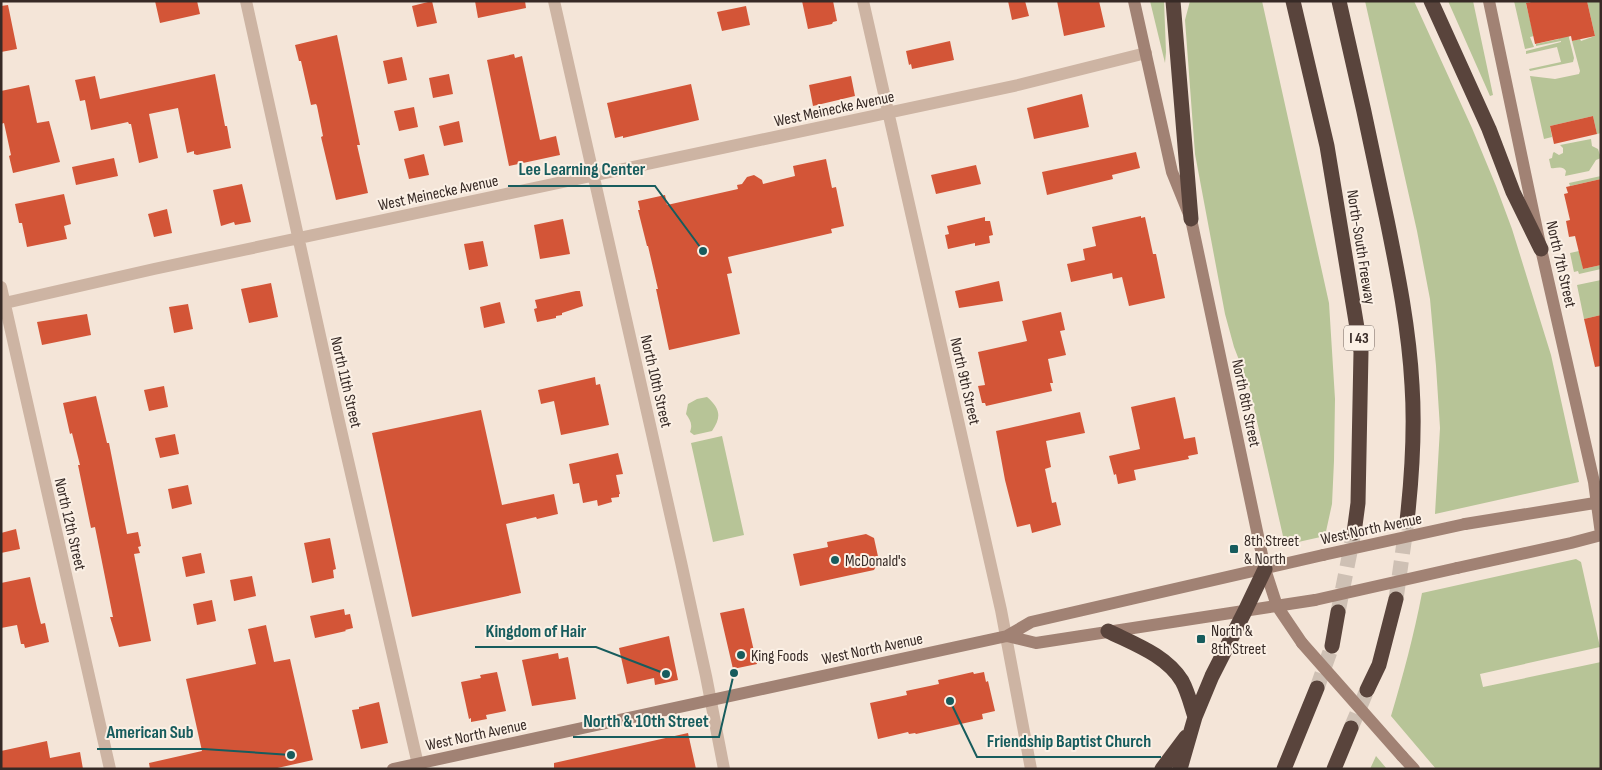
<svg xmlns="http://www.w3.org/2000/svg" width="1602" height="770" viewBox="0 0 1602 770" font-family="'Sofia Sans Condensed',sans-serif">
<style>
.green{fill:#b7c497}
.building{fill:#d35537}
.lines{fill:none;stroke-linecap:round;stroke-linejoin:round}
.highway-tunnel{stroke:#cec0b4;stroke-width:15;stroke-dasharray:15 8;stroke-linecap:butt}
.street{stroke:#cdb4a3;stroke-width:12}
.secondary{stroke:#a18274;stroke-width:12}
.highway{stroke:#59443c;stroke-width:15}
.secondary-bridge{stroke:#a18274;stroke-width:12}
.poi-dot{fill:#175c5d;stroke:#fbf0e5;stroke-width:2}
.labels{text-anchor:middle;stroke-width:4;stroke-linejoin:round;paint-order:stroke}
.shield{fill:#fbf0e5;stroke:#72655f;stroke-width:1}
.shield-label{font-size:15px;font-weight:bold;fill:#372a26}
.street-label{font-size:16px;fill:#372a26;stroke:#fbf0e5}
.poi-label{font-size:16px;fill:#372a26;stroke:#fbf0e5;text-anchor:start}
.leader{fill:none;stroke:#175c5d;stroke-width:2}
.callout-dot{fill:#175c5d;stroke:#fbf0e5;stroke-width:2}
.callout-label{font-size:18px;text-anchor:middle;font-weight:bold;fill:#175c5d;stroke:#fbf0e5;stroke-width:4;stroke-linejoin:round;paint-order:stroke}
</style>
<rect width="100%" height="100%" fill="#f4e5d8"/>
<path class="green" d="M1150,1h14l2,51 -1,11z
M1190,1h72l67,302 6,96 -1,62 -2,43 -7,32 -40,9 -36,-159 -15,-39 -9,-33 -30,-160 -10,-134z
M1365,1h49l58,127 24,58 16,43 39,126 28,127 -144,32 5,-86 -4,-62 -6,-67 -13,-68z
M1448,1h25l20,94 -3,1z
M1514,1h15v2l-3,1 8,32 -4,1 4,10 -9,2z
M1560,1l14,57 -1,4 -43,9 -1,-2 32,-7 -4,-15 -31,7v-3l35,-9v-1l-25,5v-2l23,-5 -7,-31z
M1587,1h14v132l-4,1 -4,-18 -43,10 2,11 -8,2 -14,-63 25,3 24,-5 1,-3 -8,-30 8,-2 1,2 14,-5z
M1591,139l1,7 6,3 3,9 -5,2 -7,11 -24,5 1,-5c-4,-6 -9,-2 -15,-3l-2,-9 3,-1 1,-5 1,-1 5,3 4,-2v-5l-3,-3z
M1601,176v3l-31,7 -1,-3z
M1579,249l4,20 18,-4v4l-22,5 -1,-3 -4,1 -4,-19 9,-2z
M1601,280v35l-17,4 -7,-34z
M707,397c13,11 15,20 5,34l-18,4 -4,-3c3,-8 0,-12 -4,-18l2,-10 9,-5z
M722,436l22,99 -31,7 -22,-99z
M1576,559l5,3 19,85 -120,27 3,13 118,-25v107h-165l-45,-53c12,-40 23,-81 31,-123z
M1376,756l11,13h-17z"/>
<path class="building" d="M155,1h42l3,13 -40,9z
M432,1l5,22 -20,4 -5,-21z
M475,1h50l1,7 -48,10z
M802,1h31l4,20 -4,1 -1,2 -24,5z
M1008,1h17l4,15 -17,4z
M1057,1h42l6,26 -41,9z
M1536,1h51l8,35 -23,5 -1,-5 -36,8 -9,-41z
M8,5l9,44 -16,3v-46z
M746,6l4,19 -28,6 -5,-19z
M337,35l23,110h-3l11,48 -32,7 -15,-63 2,-1 -6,-30 -1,-2 -5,1 -10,-44h-2l-4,-16z
M950,41l4,19 -42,9 -1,-5 -2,1 -3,-14z
M514,54l1,4 7,-2 18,84 16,-4 4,19 -51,11 -22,-106z
M402,57l5,23 -19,4 -5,-23z
M215,74l10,52h2l4,22 -34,7 -3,-1v-3l-7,2 -9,-45 -29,6 9,44 -19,5 -8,-39h-2l-1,-2 -37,8 -6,-30 -5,1 -5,-21 20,-4 5,23z
M449,74l4,20 -20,4 -4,-20z
M851,76l4,20 -42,10 -4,-21z
M691,84l8,36 -76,18v-2l-8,2 -8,-35z
M29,85l8,38 12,-2 11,41 -47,11 -4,-17 2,-1 -7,-32 -3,1v-33z
M1082,94l7,33 -55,12 -7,-31z
M414,107l4,20 -19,4 -5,-20z
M1593,116l4,18 -43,10 -4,-18z
M459,121l4,21 -19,4 -5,-20z
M1136,152l4,16 -28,7 1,4 -66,16 -5,-23z
M424,154l5,21 -20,4 -5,-20z
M114,158l4,18 -42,9 -4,-18z
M826,159l6,29 4,-1 8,39 -13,3 1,4 -104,24 4,16 -5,1 13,60 -71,16 -13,-61h2l-10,-43h-1l-9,-36h2l-2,-9 27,-6 2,10 71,-16 -1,-4 5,-1 5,-7 7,-2 8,5 1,4 32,-8 -2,-10z
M976,165l5,19 -45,10 -5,-19z
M1601,179v86l-18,4 -8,-33 -6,1 -3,-16 4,-1 -6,-26 4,-1 -2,-6z
M242,184l9,38 -16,3 -1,-3 -13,4 -8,-36z
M64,194l7,30 -7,2 3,13 -40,8 -5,-24h-3l-4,-19z
M167,209l5,24 -18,4 -6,-23z
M1141,216v2l4,-1 8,37h3l9,44 -36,8 -7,-29 -9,2 -1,-6 -41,9 -4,-18 18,-4 -2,-11 13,-3 -4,-19z
M985,217v4h5l3,14 -4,1 1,7 -15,3v-3l-27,6 -3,-14 4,-1 -2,-8z
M563,219l7,35 -30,5 -6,-34z
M483,241l5,25 -19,4 -5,-26z
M999,281l4,20 -44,7 -4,-17z
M271,283l7,34 -29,6 -8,-34z
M576,291h4l3,15 -21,7v2l-6,1v2l-19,4 -3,-13 3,-1 -2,-8z
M500,302l5,21 -21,5 -4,-21z
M188,304l5,25 -19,4 -5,-26z
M1061,312l4,18 -5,1 6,24 -18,4 5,24h-3l2,8 -66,15 -1,-3h-3l-4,-17 7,-1 -7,-33 49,-11 -5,-20z
M87,314l4,21 -49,10 -5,-23z
M1601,315v51l-6,1 -11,-48z
M595,377l1,8 4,-1 9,41 -48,10 -7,-34 -13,3 -3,-14z
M164,386l4,21 -19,4 -5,-21z
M96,396l11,47h2l18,91 11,-2 3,14 -3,1 2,6 -6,1 17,87 -32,6 -9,-30h3l-18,-90 -4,1 -13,-63h2l-8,-32 -2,1 -7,-31z
M1175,397l9,42 11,-2 3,17 -10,2 1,3 -55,11 2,10 -18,4 -2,-10 -2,1 -5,-19 31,-7 -9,-42z
M481,410l21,95 52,-11 4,20 -21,5 -1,-2 -30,7 15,69 -109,24 -40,-184z
M1080,412l5,21 -39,8 5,26 -6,2 7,34 4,-1 5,23 -29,8 -2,-9 -13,3 -12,-47 -9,-49z
M175,434l4,20 -19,4 -5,-20z
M618,453l5,21 -7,1 4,19h-1v3l-8,1 1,4 -14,4 -1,-6 -14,3 -4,-20 -6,1 -4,-20z
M188,485l4,19 -20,5 -4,-20z
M16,529l4,20 -19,4v-20z
M866,534l8,4 5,23 -5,9 -74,16 -7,-32 35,-7 -1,-5z
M330,538l6,31 -3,1 1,8 -22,5 -8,-40z
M201,553l4,20 -19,4 -4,-20z
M252,576l4,20 -22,5 -4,-21z
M30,577l7,31 4,16 4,-1 4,19 -24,6 -1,-4h-3l-4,-19 -16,3v-45z
M212,600l4,21 -19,4 -4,-21z
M744,608l13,56 -24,5 -13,-56z
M344,609l1,6 5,-1 3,14 -8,2 1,1 -31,7 -5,-22z
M266,625l8,37 16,-3 23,101 -40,9h-123l-1,-6 53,-12 -16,-72 70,-15 -8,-35z
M669,636l9,44 -23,5 -1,-7 -27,6 -8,-36z
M558,653l1,6 9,-2 8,42 -44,7 -10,-46z
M497,672l9,39 -20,4 1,4 -16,3v-4l-2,1 -8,-37 20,-4 -1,-3z
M973,672l1,2 10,-2 2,10 2,-1 7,30 -13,3 1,5 -67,15 -1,-1 -6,1 -1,-2 -30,7 -8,-36 37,-8 -1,-4 33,-7 -1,-4z
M379,702l9,41 -27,6 -9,-39 7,-1v-2z
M688,733l8,36h-142v-6z
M47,741l3,17 30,-6 3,17h-82v-18z"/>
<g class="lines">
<path class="highway-tunnel" d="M1396,599l11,-78
M1338,612l15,-75
M1317,688l15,-42
M1351,728l16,-38"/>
<path class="street" d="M246,1l92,416 81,352
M554,1l127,561 25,114 18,93
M863,1l138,609 30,159
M1,287l109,482
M1,304l153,-35 864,-184 128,-32"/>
<path class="secondary" d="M1134,1l38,171 19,47 74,350 12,37 25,37
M1489,1l52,248 53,233 7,52
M1465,524l136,-22
M1457,568l114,-25 30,-8
M1007,636l29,7 279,-43
M1402,756l12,13
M393,769l614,-133 24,-14 292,-67"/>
<path class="highway" d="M1173,1l18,218
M1293,1l34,145 34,206 -3,151 -4,30
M1339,1c17,73 33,146 48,219 11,54 22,109 25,165 3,45 0,91 -5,136
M1431,1l58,128 24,63 28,57
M1108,631c26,13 58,24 74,50 6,11 9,24 13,36
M1332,646l6,-34
M1367,690l12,-25 17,-66
M1162,769l24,-32
M1180,769l15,-52 17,-41 33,-65 20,-42
M1284,769l33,-81
M1334,769l17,-41"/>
<path class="secondary-bridge" d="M1323,555l142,-31
M1315,600l142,-32
M1302,643l100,113"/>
</g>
<g class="poi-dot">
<rect x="1229" y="544" width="10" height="10" rx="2.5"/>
<circle cx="835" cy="560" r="5"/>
<rect x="1196" y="634" width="10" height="10" rx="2.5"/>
<circle cx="741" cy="655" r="5"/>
</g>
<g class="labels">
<rect class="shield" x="1344" y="325.5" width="30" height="25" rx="4"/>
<g class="shield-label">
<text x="1359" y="343">I 43</text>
</g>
<g class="street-label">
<text transform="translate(834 108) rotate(-12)" y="6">West Meinecke Avenue</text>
<text transform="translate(438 192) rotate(-12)" y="6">West Meinecke Avenue</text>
<text transform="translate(1362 247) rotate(81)" y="6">North-South Freeway</text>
<text transform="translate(1562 264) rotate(77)" y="6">North 7th Street</text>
<text transform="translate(657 381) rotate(77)" y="6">North 10th Street</text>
<text transform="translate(966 381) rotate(77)" y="6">North 9th Street</text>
<text transform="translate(347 382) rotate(77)" y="6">North 11th Street</text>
<text transform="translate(1247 403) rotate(78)" y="6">North 8th Street</text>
<text transform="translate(71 524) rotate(77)" y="6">North 12th Street</text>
<text transform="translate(1371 528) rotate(-12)" y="6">West North Avenue</text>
<text transform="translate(872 648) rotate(-12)" y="6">West North Avenue</text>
<text transform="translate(476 734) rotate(-12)" y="6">West North Avenue</text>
</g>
<g class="poi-label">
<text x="1244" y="546">8th Street<tspan x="1244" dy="18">&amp; North</tspan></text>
<text x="845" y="566">McDonald's</text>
<text x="1211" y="636">North &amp;<tspan x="1211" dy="18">8th Street</tspan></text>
<text x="751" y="661">King Foods</text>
</g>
</g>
<path class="leader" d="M703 251L655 186H508M666 674L596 647H475M734 673L719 737H573M291 755L204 749H97M950 701L977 757H1161"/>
<g class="callout-dot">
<circle cx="703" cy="251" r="5"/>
<circle cx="666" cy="674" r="5"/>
<circle cx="734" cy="673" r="5"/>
<circle cx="291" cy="755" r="5"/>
<circle cx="950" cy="701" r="5"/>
</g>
<g class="callout-label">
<text x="582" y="175">Lee Learning Center</text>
<text x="536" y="637">Kingdom of Hair</text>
<text x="646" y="727">North &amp; 10th Street</text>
<text x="150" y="738">American Sub</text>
<text x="1069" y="747">Friendship Baptist Church</text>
</g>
<rect width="1602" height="770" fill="none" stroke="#372a26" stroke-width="5"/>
</svg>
